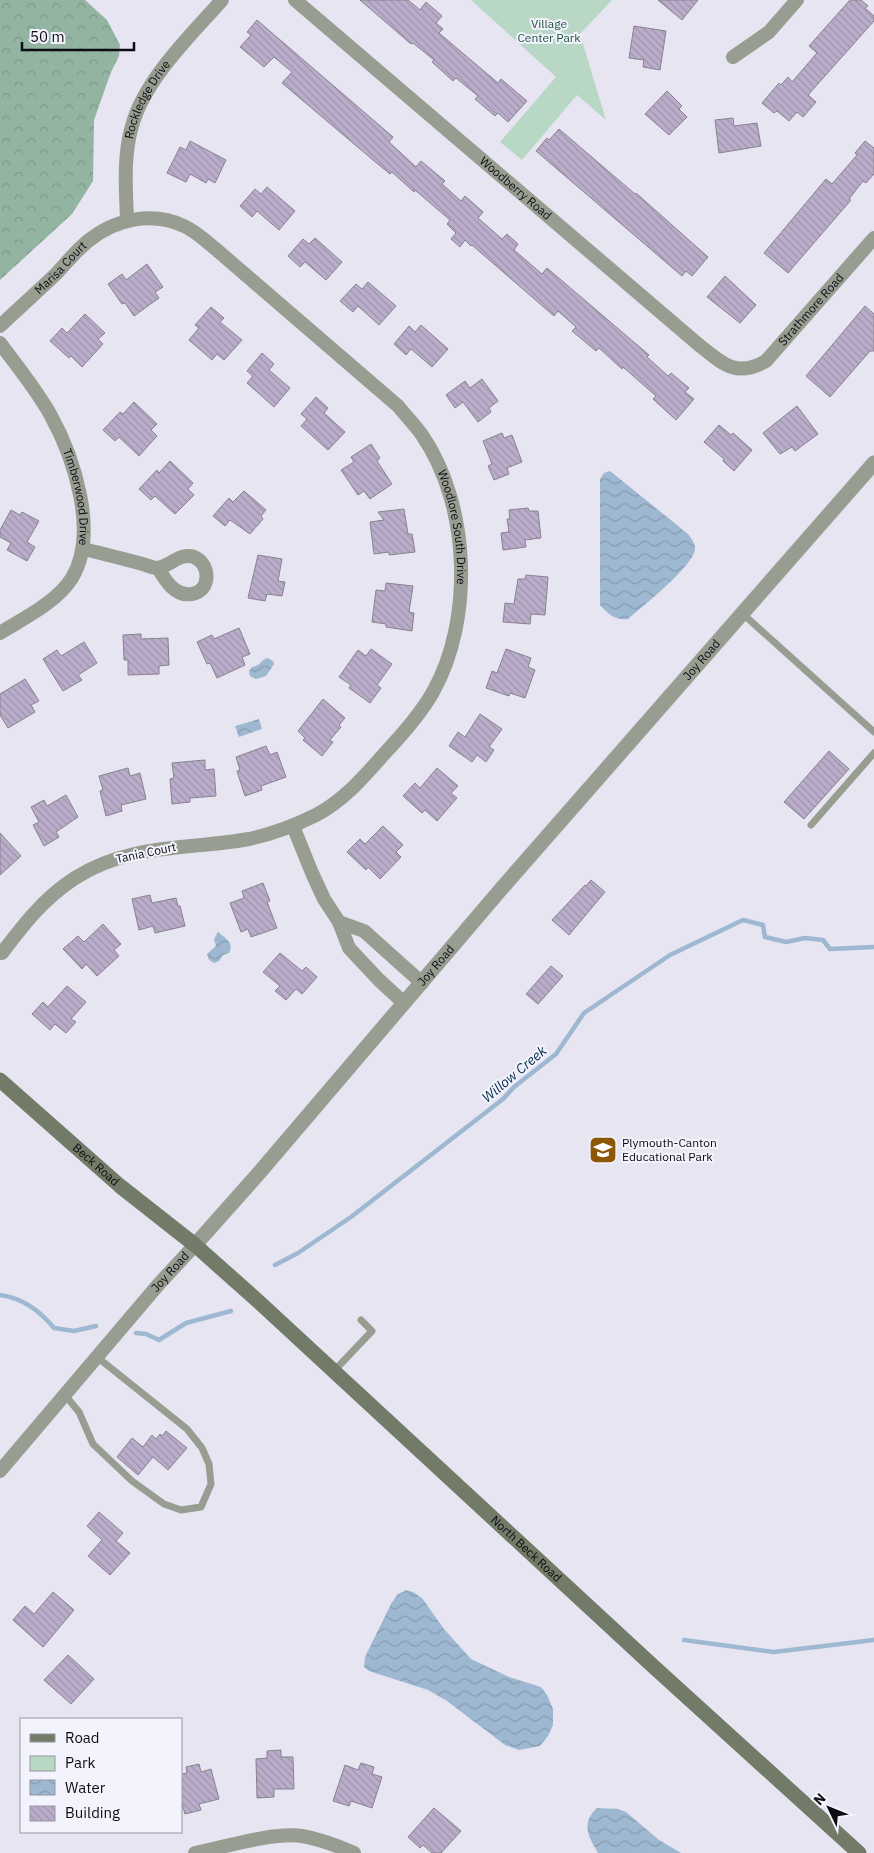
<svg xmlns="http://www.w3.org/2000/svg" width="874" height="1853" viewBox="0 0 874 1853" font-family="'IBM Plex Sans',sans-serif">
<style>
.forest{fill:url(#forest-crowns)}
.park{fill:#b8d8c5}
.water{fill:url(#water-waves)}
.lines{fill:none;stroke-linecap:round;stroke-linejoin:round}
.stream{stroke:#9db8d0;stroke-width:4.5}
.building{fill:url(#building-back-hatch);stroke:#87838d}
.service{stroke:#979e91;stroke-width:7}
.minor{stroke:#979e91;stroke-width:14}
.tertiary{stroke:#979e91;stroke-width:15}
.secondary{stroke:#717b68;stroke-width:15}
.labels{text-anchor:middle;stroke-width:4;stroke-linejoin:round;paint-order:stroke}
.park-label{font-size:12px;fill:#1b553b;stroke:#f3f3fe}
.street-label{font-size:12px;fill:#0d0c10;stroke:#f3f3fe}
.poi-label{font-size:12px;fill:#0d0c10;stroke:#f3f3fe;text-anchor:start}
.water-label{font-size:14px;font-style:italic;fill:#002c4c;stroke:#f3f3fe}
</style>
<defs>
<pattern id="forest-crowns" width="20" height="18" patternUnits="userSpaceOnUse" patternTransform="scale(1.25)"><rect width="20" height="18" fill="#92b4a1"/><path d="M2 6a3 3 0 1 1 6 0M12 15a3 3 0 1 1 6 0" fill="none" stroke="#7d9a8a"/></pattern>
<pattern id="water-waves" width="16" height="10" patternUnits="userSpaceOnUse" patternTransform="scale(1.25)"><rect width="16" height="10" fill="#9db8d0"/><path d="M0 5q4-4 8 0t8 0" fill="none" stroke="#869db2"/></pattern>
<pattern id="building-back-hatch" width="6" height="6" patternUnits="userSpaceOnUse" patternTransform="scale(1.25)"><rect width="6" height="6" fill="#baaccb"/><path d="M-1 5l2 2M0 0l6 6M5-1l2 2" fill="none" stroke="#9f93ad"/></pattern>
</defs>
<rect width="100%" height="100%" fill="#e6e5f1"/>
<path class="forest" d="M0,0h85l22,20 13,25 -1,11 -8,16 -17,48 -1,61 -21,33 -72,66z"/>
<path class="park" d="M471,0h141l-32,34 26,86 -29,-25 -55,65 -22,-18 56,-65z"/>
<path class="water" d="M610,471l78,63c3,4 7,9 7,14 1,16 -53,59 -67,71 -12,2 -20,-5 -28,-14v-126l4,-6z
M268,658l5,3 1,3 -8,12 -10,3 -6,-3 -1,-5 3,-4c9,-1 9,-8 16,-9z
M259,719l3,10 -23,8 -4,-11z
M218,932c6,5 17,11 11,21l-6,2 -4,6 -5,2 -5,-3 -2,-6 9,-8 -2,-7z
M406,1590l7,2 9,6 22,31 27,30 38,18 32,10 6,8 6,14v16l-5,11 -8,10 -21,4 -14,-5 -58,-44 -19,-11 -59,-19 -5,-4 1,-10 26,-53 6,-9z
M597,1808l21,1 8,3 33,28 22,13h-83c-9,-16 -18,-29 -1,-45z"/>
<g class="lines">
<path class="stream" d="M275,1265l23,-12 53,-36 152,-118 11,-12 42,-33 28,-41 86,-58 73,-35 20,5 2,12 21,5 19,-4 18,2 7,9 44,-2
M0,1295c23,3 40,16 54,33l20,3 22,-5
M136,1333l10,1 13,6 27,-17 45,-12
M684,1640l90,12 100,-12"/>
</g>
<path class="building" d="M360,0h48l12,10 6,-8 16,14 -6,7 7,6 -4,4 59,50 3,-4 26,22 -19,21 -10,-9 -3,3 -20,-17 3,-3 -22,-18 -3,3 -21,-19 2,-2 -21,-17 -2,1z
M658,0h40l-16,20z
M850,0h11l7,6 -3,2 9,8v5l-66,74 8,7 -13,15 -6,-5 -8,9 -12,-10 -3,2 -12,-10 17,-20 2,2 7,-8 4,5 25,-29 -8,-7z
M257,20l136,117 -4,5 27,25 5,-6 24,20 -3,3 19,17 4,-5 18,16 -5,6 24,21 5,-5 11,10 -4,6 28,24 5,-6 102,87 -2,2 21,19 3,-3 18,15 -4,4 9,7 -18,21 -23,-21 3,-3 -33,-29 -1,2 -23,-21 -3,3 -24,-20 4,-4 -18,-16 -4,5 -82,-71 -1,1 -6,-6 -5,7 -9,-8 5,-6 -9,-9 3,-4 -35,-30 -1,2 -22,-20 -2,2 -17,-14 -91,-77 10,-11 -18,-15 -10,10 -24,-20 11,-12 -4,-3z
M634,26l32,5 -6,39 -17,-3 1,-7 -15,-2z
M667,91l15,15 -3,3 8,8 -18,18 -24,-21z
M733,118l1,8 23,-3 4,23 -42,7 -4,-33z
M559,129l76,65 1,-1 72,64 -16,19 -6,-5 -4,5 -146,-125 11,-13 2,2z
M190,141l36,19 -11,23 -7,-4 -2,4 -16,-9 -4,8 -19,-9 13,-26 6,3z
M865,141l9,7v26l-8,9 -3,-2 -14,18 2,1 -63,73 -24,-20 62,-74 6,5 25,-29 -2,-2z
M267,187l28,24 -16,19 -22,-19 -5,6 -12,-11 15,-17 6,5z
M315,238l27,24 -16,18 -21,-18 -5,5 -12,-11 15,-17 6,5z
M147,264l16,23 -8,5 4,6 -25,18 -9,-13 -3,1 -14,-20 14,-10 4,6z
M725,276l31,29 -16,18 -33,-26z
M368,282l28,24 -17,19 -21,-19 -5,6 -13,-11 16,-17 6,5z
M865,306l9,8v37h-4l-40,46 -24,-21z
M211,307l13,11 -4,4 22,18 -18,20 -7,-6 -5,6 -23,-20 10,-12 -4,-3z
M85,314l20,19 -7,6 5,5 -21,23 -11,-11 -2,2 -19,-17 12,-13 5,5z
M421,325l27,24 -16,18 -21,-18 -5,6 -12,-11 15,-18 6,6z
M262,353l12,11 -5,6 21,18 -16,19 -27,-24 6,-7 -6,-5z
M482,379l16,22 -9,7 2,4 -13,10 -15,-20 -8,6 -9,-13 19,-14 5,7z
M316,397l12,11 -4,5 21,19 -17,18 -27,-24 6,-7 -6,-5z
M134,402l23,22 -6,6 6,6 -18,20 -20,-19 -4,4 -12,-11 17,-18 3,2z
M797,406l21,28 -23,17 -3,-4 -12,7 -17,-21z
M719,425l12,10 2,-2 19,17 -18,21 -11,-10 1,-2 -20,-17z
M502,433l2,5 8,-3 10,27 -15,6 2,6 -15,6 -6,-14 4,-2 -9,-23z
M371,444l9,14 -3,3 15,23 -22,15 -6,-8 -6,4 -17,-25 13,-8 -3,-5z
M170,461l23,22 -5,6 6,6 -19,19 -20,-18 -4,4 -12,-11 18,-19 2,3z
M244,491l22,19 -5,6 2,3 -13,15 -20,-14 -5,6 -12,-10 16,-18 4,4z
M528,508l1,3h9l3,27 -16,2 1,7 -23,3 -2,-17 8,-1 -2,-13h3l-1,-9z
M404,509l4,25h4l3,18 -26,3v-3l-15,2 -4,-32 14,-2 -6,-8z
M11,510l9,5 2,-3 17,9 -12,21 8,5 -8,14 -20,-11 4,-7 -11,-6v-7z
M258,555l24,4 -4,22 7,1 -3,14 -15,-2 -2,7 -17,-3z
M526,575l22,2 -3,38 -14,-1 -1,10 -27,-2 2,-19 9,1 4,-25h7z
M386,583l27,3 -4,26 5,1 -2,18 -26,-4v-3l-14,-2 4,-32 9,1z
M239,628l11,26 -8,3 3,8 -28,13 -7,-15 -3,1 -10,-22 15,-7 2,4z
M141,634v5l27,-1 1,27 -10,1v8l-31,1v-15h-4l-1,-25z
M84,642l13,21 -19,12 4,5 -19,11 -20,-32 14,-9 4,6z
M371,649l21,15 -15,21 4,3 -11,15 -21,-15 2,-3 -12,-8 19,-27 8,6z
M506,649l25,9 -3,9 7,3 -10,28 -15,-5 -1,3 -23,-8 6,-17 5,2z
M25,679l14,22 -8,4 4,7 -27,16 -8,-13v-21z
M323,699l22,19 -6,7 2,2 -11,13 3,2 -11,14 -19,-16 2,-2 -7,-7z
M480,714l22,15 -13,18 5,3 -8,12 -9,-7 -5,7 -23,-16 9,-14 7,5z
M266,746l4,9 7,-3 9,25 -25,9 1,4 -17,6 -8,-25 3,-1 -4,-13z
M829,751l20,18 -45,50 -20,-17z
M205,760v10l9,-1 2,27 -26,2v4l-18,2 -2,-25 4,-1 -2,-15z
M128,768l2,8 10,-3 6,26 -25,6 1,6 -16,5 -6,-25 3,-1 -4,-14z
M437,768l21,18 -7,7 6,5 -20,23 -12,-11 -3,3 -19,-17 12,-13 5,5z
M66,795l12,22 -22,15 3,5 -15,9 -11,-21 6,-3 -8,-15 13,-7 3,6z
M383,826l20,19 -7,7 5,5 -21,22 -12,-12 -2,3 -19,-18 13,-13 5,5z
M0,833l21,23 -21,19z
M591,880l14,12 -36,43 -17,-15 33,-35 1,1z
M263,883l7,18 -3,1 10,26 -26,9 -3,-8 -7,3 -11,-29 14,-5 -2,-7z
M150,895l2,8 24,-5 2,8h2l5,20 -30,7 -2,-7 -14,4 -7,-31z
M103,924l18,20 -7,6 5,6 -22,20 -11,-12 -4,5 -19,-20 15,-13 6,6z
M280,953l22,18 4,-4 11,10 -15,17 -6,-5 -10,11 -11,-9 5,-5 -17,-14z
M551,966l12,10 -25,28 -12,-10z
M67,986l19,16 -15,17 5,3 -10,11 -11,-9 -5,6 -18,-16 11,-12 5,5z
M166,1431l21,17 -19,22 -15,-13 -15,18 -21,-18 15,-19 11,9 9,-12 4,4 4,-5 2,2z
M99,1512l24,21 -7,8 14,12 -20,22 -22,-19 14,-16 -15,-14z
M53,1592l21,18 -31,37 -30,-27 12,-14 9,8z
M68,1655l26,24 -23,25 -27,-24z
M281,1750v7h12l1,32h-20v8l-17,1 -1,-39 11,-1v-7z
M361,1763l13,4 -2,7 10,3 -10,31 -21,-7 -2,5 -16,-5 12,-36 13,5z
M199,1764l2,8 10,-3 8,30 -20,5 2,6 -16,4 -4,-13v-27l6,-1 -1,-6z
M434,1808l27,23 -20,22h-9l-9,-8 -3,3 -12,-11z"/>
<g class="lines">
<path class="service" d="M743,614l131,118
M811,825l63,-72
M334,1371l38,-40 -11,-11
M65,1395l14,17 14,32 39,37 32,23 17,6 20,-3 10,-23 -2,-20 -7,-16 -15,-19 -90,-72"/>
<g class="minor">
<path id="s1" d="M295,0l404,345c24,19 37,33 67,16l108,-123"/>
<path d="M733,57l36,-25 28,-32"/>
<path id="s2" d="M127,220c-1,-31 -4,-63 5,-94 12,-46 59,-91 90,-126"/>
<path id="s3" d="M0,326c19,-18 38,-35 56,-52 10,-11 20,-23 32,-33 27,-22 64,-30 96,-15 13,6 23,16 34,25l180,155c8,10 17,19 24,29 48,70 52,184 11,257 -13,23 -31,43 -49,62 -20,23 -41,47 -68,61 -22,11 -44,19 -67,24 -61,11 -119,4 -174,39 -31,20 -51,46 -73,75"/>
<path id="s4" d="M0,343c17,23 36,46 50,71 24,43 49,119 22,164 -16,25 -48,40 -72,55"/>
<path d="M83,549c18,4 37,9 56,14 5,1 13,5 18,5 13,-1 22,-16 37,-11 17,7 17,34 -2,37 -17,3 -27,-14 -34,-26"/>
<path d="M293,826l19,47 12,26 15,23 10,26 30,32 25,23"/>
<path d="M339,922l25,9 58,52"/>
<path id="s5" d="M0,1471l158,-186 37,-40"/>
<path d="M195,1853c30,-6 77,-21 107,-17 18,3 36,10 52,17"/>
</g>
<path class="tertiary" id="s6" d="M195,1245l64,-72 243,-285 372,-425"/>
<path class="secondary" id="s7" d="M0,1080l120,106 75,59 64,57 395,365 205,186"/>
</g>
<defs>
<symbol id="school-square" viewBox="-11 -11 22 22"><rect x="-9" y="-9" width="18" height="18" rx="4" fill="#8c5805" stroke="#f3f3fe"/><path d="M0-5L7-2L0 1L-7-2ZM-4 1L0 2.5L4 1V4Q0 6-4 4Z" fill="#fff"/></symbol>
</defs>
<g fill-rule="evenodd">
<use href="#school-square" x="587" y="1134" width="32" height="32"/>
</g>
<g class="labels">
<g class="park-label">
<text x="549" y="28">Village<tspan x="549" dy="14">Center Park</tspan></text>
</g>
<g class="street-label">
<text dy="4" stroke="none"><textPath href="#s2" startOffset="125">Rockledge Drive</textPath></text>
<text dy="4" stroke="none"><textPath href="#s1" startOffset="290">Woodberry Road</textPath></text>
<text dy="4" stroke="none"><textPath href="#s3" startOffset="84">Marisa Court</textPath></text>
<text dy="4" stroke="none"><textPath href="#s1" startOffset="675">Strathmore Road</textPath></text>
<text dy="4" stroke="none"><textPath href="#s4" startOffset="175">Timberwood Drive</textPath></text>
<text dy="4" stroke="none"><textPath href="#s3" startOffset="641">Woodlore South Drive</textPath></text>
<text dy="4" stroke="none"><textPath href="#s6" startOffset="774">Joy Road</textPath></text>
<text transform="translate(146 853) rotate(-12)" y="4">Tania Court</text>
<text dy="4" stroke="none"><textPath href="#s6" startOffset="369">Joy Road</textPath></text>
<text dy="4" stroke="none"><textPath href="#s7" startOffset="128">Beck Road</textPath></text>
<text dy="4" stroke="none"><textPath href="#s5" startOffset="262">Joy Road</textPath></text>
<text dy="4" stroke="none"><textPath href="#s7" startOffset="705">North Beck Road</textPath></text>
</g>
<g class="poi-label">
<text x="622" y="1147">Plymouth-Canton<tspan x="622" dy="14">Educational Park</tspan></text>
</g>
<g class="water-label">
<text transform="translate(514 1074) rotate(-40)" y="5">Willow Creek</text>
</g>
</g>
<rect x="20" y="1718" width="162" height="115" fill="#f3f3fe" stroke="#97979f"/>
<rect x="30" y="1734" width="25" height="8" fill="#717b68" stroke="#97979f"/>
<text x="65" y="1743" font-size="15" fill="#0d0c10">Road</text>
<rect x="30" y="1756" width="25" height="15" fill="#b8d8c5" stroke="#97979f"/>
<text x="65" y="1768" font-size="15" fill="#0d0c10">Park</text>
<rect x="30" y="1780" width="25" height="15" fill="url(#water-waves)" stroke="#97979f"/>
<text x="65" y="1793" font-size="15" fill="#0d0c10">Water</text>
<rect x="30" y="1806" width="25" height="15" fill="url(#building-back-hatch)" stroke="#97979f"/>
<text x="65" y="1818" font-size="15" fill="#0d0c10">Building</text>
<g transform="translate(829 1808) rotate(313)" stroke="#f3f3fe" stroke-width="4" paint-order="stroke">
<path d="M0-4L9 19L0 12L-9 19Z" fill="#0d0c10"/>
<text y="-8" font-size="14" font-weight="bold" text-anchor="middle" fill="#0d0c10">N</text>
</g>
<path d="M22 42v8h112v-8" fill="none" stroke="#0d0c10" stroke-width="2.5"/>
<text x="30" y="42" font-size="15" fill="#0d0c10" stroke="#f3f3fe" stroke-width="4" paint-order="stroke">50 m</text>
</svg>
